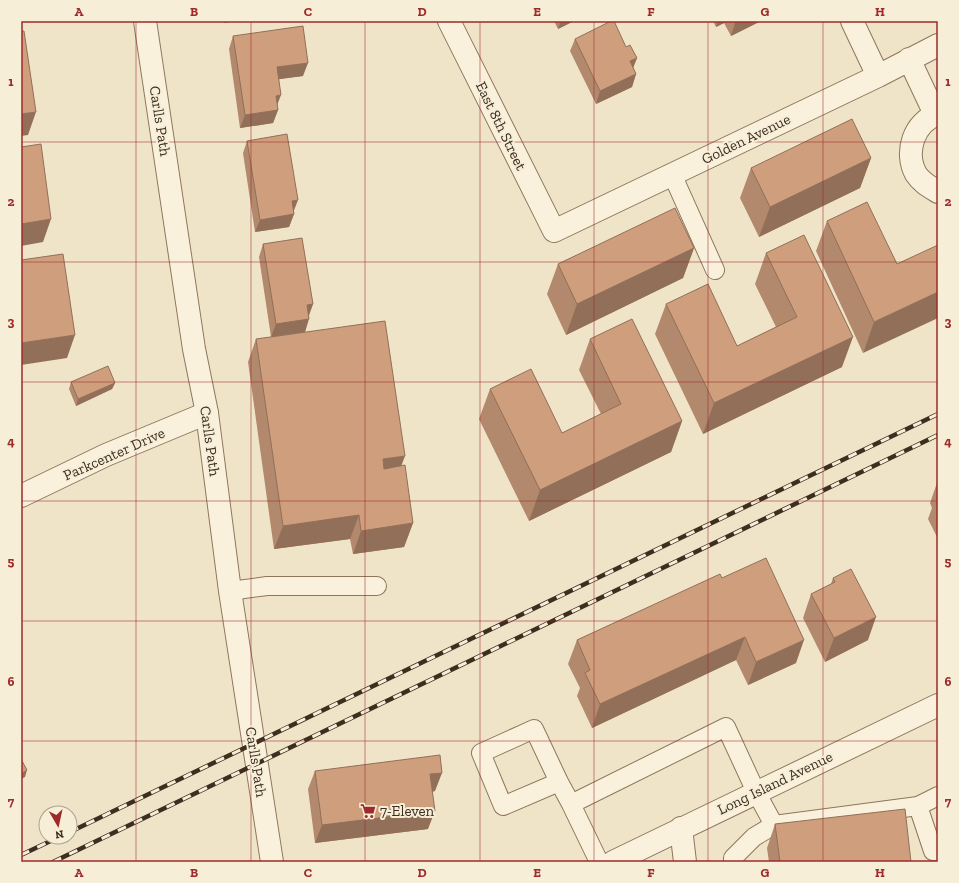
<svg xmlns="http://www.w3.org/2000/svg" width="959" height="883" viewBox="0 0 959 883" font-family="'Zilla Slab',serif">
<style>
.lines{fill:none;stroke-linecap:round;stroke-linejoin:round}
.service-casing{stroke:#8d765c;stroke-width:20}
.minor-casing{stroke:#8d765c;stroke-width:24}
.tertiary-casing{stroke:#8d765c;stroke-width:24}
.service{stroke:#faf1dc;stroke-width:18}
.minor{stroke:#faf1dc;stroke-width:22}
.tertiary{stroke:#faf1dc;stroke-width:22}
.rail-casing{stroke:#3d2e20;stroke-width:4.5}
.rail{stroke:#f7eed8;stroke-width:3;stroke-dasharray:9;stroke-linecap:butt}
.wall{fill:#b2896c}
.shaded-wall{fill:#916f58}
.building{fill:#cf9f7d;stroke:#916f58}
.grid{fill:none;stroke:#9e2a2b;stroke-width:1;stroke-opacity:0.55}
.labels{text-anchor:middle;stroke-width:4;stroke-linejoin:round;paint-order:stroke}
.street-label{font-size:15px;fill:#3d2e20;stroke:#f7eed8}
.poi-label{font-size:15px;fill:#3d2e20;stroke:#f7eed8;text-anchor:start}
.neatline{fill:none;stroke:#9e2a2b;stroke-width:1.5}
.grid-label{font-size:13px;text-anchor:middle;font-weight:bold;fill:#9e2a2b}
</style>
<rect width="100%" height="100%" fill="#f0e4c8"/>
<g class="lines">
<defs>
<path id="service" d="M672,174l43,96
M230,591l37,-5h110
M559,782l-56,24 -22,-53 53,-24 25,53 12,22
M918,806l15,45h5
M599,862l-28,-58 155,-77 30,65 18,33
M733,862v-4l21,-21 20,-12 144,-19 20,-10"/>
<path id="minor" d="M449,21l105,210 324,-155 60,-31
M852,21l26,55
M909,59l26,55
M938,114c-24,8 -34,38 -22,60 5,8 14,13 22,18
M21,496l85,-41 101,-42
M681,828l4,34"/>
<path id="tertiary" d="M145,21l49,328 13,64 23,178 42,271
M613,862l325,-157"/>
</defs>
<use href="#service" class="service-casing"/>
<use href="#minor" class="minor-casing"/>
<use href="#tertiary" class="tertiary-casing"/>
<use href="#service" class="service"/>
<use href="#minor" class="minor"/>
<use href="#tertiary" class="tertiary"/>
<defs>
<path id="rail" d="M70,832l868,-418
M21,855l38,-18
M53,862l885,-427"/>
</defs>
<use href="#rail" class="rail-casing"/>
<use href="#rail" class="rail"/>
</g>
<path class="wall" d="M554,21h20l-16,8z
M713,21h48l-30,15 -7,-13 -8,4z
M233,36l70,40 -24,3 -2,28 1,3 -5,13 -33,5 -11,-79z
M575,39l51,8 11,11 -4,9 3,7 -4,13 -36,17 -26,-53z
M247,141l46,70 1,3 -5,13 -34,5 -12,-79z
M871,158l-11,30 -101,49 -19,-39 11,-30z
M827,221l70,43 -34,89 -47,-102z
M263,244l50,60 -4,12 -4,16 -34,5 -12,-80z
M694,248l-11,30 -117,57 -19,-41 11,-30z
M766,253l76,114 -139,67 -48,-100 11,-30 71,42 39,-19 -21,-43z
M256,339l145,127 12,57 -9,24 -51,7 -3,-15 -76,10 -26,-187z
M590,339l92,82 -11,31 -142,69 -50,-102 11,-30 72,44 39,-19 -22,-44z
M71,382l44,1 -3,6 -36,17 -7,-17z
M938,480v59l-10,-20 4,-11 -2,-5z
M722,578l74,85 -48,22 -12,-25 -144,68 -15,-32 3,-8 -12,-24 9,-24z
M833,578l35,62 -43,22 -22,-44 8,-24 20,-10z
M315,771l120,20 -3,1 -4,37 -113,14 -7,-54z
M775,824l136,38h-142l-2,-14z"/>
<path class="shaded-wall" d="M225,21h9l-10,2z
M561,21h13l-16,8z
M718,21h7l-1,2 -8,4z
M739,21h22l-30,15 4,-13z
M637,58l-5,13 -2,-10z
M308,63l-5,13 -30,4 4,-13z
M636,74l-4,13 -36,17 4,-13z
M281,95l-5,13v-12z
M278,110l-5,13 -33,5 5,-13z
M36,112l-8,23 -7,1v-22z
M871,158l-11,30 -101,49 11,-30z
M298,200l-5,13 -1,-12z
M294,214l-5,13 -34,5 5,-12z
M51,219l-8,23 -22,4v-22z
M694,248l-11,30 -117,57 11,-31z
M938,292v26l-75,35 11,-31z
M313,304l-5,13 -1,-12z
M309,319l-4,13 -34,5 5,-13z
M75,335l-8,23 -46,7v-22z
M853,337l-11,30 -139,67 11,-31z
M115,383l-3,6 -36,17 2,-7z
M682,421l-11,31 -142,69 11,-31z
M405,456l-9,24 -22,3 9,-24z
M359,515l-9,24 -76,10 9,-23z
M413,523l-9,24 -51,7 8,-23z
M876,617l-8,23 -43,22 9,-24z
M745,637l-9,23 -144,68 8,-24z
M804,640l-8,23 -48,22 8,-23z
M27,770l-2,7 -4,2v-5z
M442,773l-7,18 -12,2 7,-19z
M435,811l-7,18 -113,14 7,-18z"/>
<path class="building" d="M611,21h3l12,26 4,-2 7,13 -7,3 6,13 -36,17 -25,-52z
M734,21h5l-4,2z
M303,26l5,37 -31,4 4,28 -5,1 2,14 -33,5 -12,-79z
M21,31h3l12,81 -15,2z
M852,119l19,39 -101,49 -19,-39z
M287,134l11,66 -6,1 2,13 -34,6 -13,-79z
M41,144l10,75 -30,5v-77z
M867,202l30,62 41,-19v47l-64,30 -47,-101z
M675,208l19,40 -117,56 -19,-40z
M804,235l49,102 -139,66 -48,-99 42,-20 29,62 60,-29 -31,-64z
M302,238l11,66 -6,1 2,14 -33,5 -13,-80z
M63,254l12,81 -54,8v-83z
M632,319l50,102 -142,69 -50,-101 41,-20 31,64 59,-29 -31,-65z
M385,321l20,135 -22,3 1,10 21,-4 8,58 -52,8 -2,-16 -76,11 -27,-187z
M108,366l7,17 -37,16 -7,-17z
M766,558l38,82 -48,22 -11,-25 -145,67 -15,-31 5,-3 -13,-30 143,-66 2,4z
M851,569l25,48 -42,21 -23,-44 24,-12 -2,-4z
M440,755l2,18 -12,1 5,37 -113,14 -7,-54z
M21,759l6,11 -6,4z
M905,809l6,53h-131l-5,-38z"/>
<path class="grid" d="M136,21v841M251,21v841M365,21v841M480,21v841M594,21v841M708,21v841M823,21v841M21,142h917M21,262h917M21,382h917M21,501h917M21,621h917M21,741h917"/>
<defs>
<symbol id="supermarket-bare" viewBox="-9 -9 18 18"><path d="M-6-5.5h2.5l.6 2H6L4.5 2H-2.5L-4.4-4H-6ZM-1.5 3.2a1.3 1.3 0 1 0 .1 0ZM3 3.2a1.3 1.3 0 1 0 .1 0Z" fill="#9e2a2b" stroke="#f7eed8" stroke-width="2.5" paint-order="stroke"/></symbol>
</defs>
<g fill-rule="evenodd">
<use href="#supermarket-bare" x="357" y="800" width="22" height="22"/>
</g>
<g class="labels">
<g class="street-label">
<text transform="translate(160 121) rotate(81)" y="5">Carlls Path</text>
<text transform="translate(501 126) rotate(64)" y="5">East 8th Street</text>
<text transform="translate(746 139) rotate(-26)" y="5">Golden Avenue</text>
<text transform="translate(210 441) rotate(82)" y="5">Carlls Path</text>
<text transform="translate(114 454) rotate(-24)" y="5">Parkcenter Drive</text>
<text transform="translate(256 762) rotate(81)" y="5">Carlls Path</text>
<text transform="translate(775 783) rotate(-26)" y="5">Long Island Avenue</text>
</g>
<g class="poi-label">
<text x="380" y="816">7-Eleven</text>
</g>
</g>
<rect width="959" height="883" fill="none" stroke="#f7eed8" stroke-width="44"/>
<g transform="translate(58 825) rotate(171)"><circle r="19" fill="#f7eed8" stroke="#ada18e"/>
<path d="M0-3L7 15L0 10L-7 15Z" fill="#9e2a2b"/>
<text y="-6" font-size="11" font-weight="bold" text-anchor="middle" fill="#3d2e20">N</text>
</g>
<rect x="22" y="22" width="915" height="839" class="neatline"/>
<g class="grid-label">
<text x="79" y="16">A</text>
<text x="194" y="16">B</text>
<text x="308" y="16">C</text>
<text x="422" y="16">D</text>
<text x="537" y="16">E</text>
<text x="651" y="16">F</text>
<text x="765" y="16">G</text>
<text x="880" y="16">H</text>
<text x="11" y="86">1</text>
<text x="948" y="86">1</text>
<text x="11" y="206">2</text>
<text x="948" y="206">2</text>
<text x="11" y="326">3</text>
<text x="948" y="326">3</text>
<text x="11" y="446">4</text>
<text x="948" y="446">4</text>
<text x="11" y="566">5</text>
<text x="948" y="566">5</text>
<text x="11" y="686">6</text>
<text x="948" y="686">6</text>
<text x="11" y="806">7</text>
<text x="948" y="806">7</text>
<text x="79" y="877">A</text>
<text x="194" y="877">B</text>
<text x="308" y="877">C</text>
<text x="422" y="877">D</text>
<text x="537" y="877">E</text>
<text x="651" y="877">F</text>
<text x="765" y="877">G</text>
<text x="880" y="877">H</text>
</g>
</svg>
